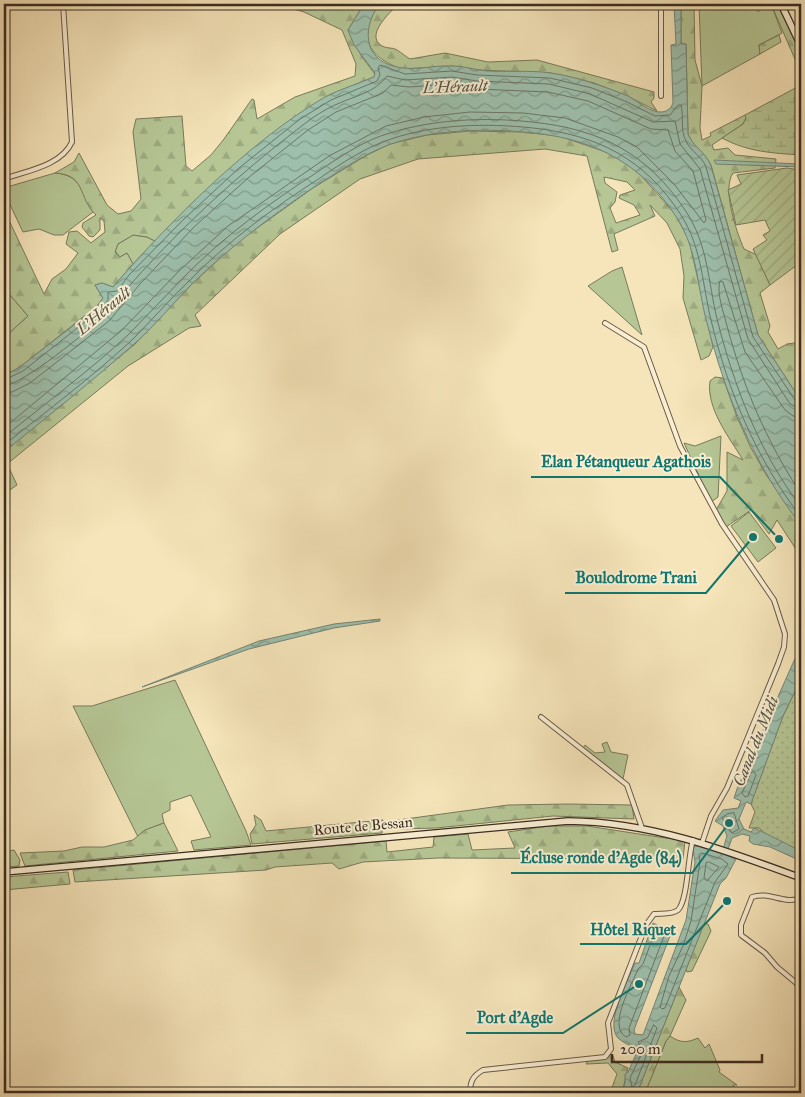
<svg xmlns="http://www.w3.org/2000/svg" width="805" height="1097" viewBox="0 0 805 1097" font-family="'IM FELL Great Primer',serif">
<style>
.grass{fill:#b6c695;stroke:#787a5c}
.forest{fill:url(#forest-firs);stroke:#787a5c;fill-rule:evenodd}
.wetland{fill:url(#wetland-marsh);stroke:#787a5c}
.park{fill:url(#park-dots);stroke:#787a5c}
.garden{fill:url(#garden-furrows);stroke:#787a5c}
.water{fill:url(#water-waves);stroke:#768575}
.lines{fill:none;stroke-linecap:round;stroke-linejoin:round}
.shore{stroke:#6c7667;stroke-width:1}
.street-casing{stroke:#6a5b48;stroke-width:6}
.secondary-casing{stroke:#3b2d22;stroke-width:8}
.street{stroke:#f9eed2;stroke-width:4}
.secondary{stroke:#f9eed2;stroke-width:5.5}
.labels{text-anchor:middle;stroke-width:4;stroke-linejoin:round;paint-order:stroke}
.street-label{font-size:15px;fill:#3b2d22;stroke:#f9eed2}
.water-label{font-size:16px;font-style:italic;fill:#545244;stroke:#f9eed2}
.leader{fill:none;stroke:#0f766e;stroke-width:2}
.callout-dot{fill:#0f766e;stroke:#f9eed2;stroke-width:2}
.callout-label{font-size:16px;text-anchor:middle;font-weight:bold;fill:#0f766e;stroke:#f9eed2;stroke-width:4;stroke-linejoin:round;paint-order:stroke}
</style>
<defs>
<pattern id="forest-firs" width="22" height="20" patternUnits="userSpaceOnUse" patternTransform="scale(1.25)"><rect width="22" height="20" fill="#b6c695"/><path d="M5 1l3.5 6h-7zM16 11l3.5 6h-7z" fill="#9daa80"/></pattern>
<pattern id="wetland-marsh" width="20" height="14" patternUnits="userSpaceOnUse" patternTransform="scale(1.25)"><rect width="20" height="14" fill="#b6c695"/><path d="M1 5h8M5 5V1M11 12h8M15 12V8" fill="none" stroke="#9daa80"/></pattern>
<pattern id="park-dots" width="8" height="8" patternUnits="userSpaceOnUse" patternTransform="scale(1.25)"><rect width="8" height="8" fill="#b6c695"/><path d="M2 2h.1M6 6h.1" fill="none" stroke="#9daa80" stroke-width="1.8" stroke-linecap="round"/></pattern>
<pattern id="garden-furrows" width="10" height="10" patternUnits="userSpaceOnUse" patternTransform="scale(1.25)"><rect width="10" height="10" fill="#b6c695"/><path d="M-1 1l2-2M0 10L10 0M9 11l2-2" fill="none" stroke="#9daa80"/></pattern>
<pattern id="water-waves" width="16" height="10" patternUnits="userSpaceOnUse" patternTransform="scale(1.25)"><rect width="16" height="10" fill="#9dbfac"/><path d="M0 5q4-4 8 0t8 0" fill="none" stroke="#819c8c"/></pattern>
</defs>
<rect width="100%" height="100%" fill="#f6e5ba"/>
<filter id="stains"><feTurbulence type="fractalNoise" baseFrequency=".004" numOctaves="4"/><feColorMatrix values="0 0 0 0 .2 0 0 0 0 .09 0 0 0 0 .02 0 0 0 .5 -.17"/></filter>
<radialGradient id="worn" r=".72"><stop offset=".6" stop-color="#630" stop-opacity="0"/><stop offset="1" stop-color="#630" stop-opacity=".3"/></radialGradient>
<path class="grass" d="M699,4h63l-5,3 1,5 9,-8h4l11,29 -23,12 1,9 -58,32z
M55,173c26,2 27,19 38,39l-30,23h-9l-15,-6 -16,3 -19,-40 3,-5z
M133,235l14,2 8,4 -22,23 -6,-11 -7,4 -5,-6 3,-7z
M622,267l20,68 -54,-49 24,-15z
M4,288l24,28 -24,22z
M721,436l-3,61 -7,5 -27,-59 11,3z
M10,470l7,15 -13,9v-18z
M749,512l27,36 -18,14 -27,-36z
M175,680l71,151 5,14 -57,5 -3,-9 20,-4 -20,-42 -21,7v8l-8,4 2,9 -19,7 -7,7 -65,-131h19z
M607,742l4,10 17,3 -5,24 -40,-31 2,-3 10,8 10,-1 -3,-8z
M670,1036c10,7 17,7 28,2l7,10 4,-4 11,26 -1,2 18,13h-4l2,4h5v4h-95l21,-52z"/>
<path class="forest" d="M277,4h87l-16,26 14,27 13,17 -1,3 -45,18 -93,69 -81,77 -8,-4 -14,-2 -15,9 -3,8 5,5 7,-4 6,11 -20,23 -11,-4 -7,2 8,13 -6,8 -77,61 -16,9v-38l24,-22 -24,-28v-78l40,84 8,-15 14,-10 12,-16 -12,-9 3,-12 8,-1 14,12 14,-11 -1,-11 -4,-3v12l-7,7 -4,-1 -7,-9 1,-4 13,-8c-19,-18 -9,-40 -41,-42l19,-11 5,-9 28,52 11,9 13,-3 10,-12 -8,-67 3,-13 46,-3 4,50 6,5 19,-16 13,-16 28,-40 2,1 3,19 38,-22 60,-21 1,-12 -14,-34 -38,-18z
M379,4h19c-7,8 -34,31 -16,42 5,3 11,1 15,4 5,3 8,6 13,9l35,-6 43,9 49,-2 117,32v6l-3,4 6,9 -28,-14 -35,-14 -43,-10 -73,-3 -26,-4 -50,3c-35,-12 -45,-33 -23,-65z
M681,4h13l1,56 7,26 -2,42 2,12 9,-4 -1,-3 35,-18 1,3 -3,6 -31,21 2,5 14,-2 7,7 41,4 -1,9 -42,5c-11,16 3,58 11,76l13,6 13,30 -10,8 10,33 -2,6 10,17 9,-5 14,-2v59l-43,-66 -47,-170c-6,-12 -18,-18 -23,-31l-2,-90h-5z
M771,4h14l4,15 12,27v27z
M779,35l2,7 -21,12 -1,-9z
M470,131l52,1 37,4 53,18 26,18 37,42 14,26 24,107 -4,9 -8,4 -18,-62 1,-22 -4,-27 -13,-26 -17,-18 5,11 -41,18 4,16 -6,2 -25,-96 -42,-7 -127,10 -58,20 -80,55 -85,81 6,11 -12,2 -61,38 -121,98 3,6 -6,6v-24l131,-108 57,-60 47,-43 74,-53 54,-33 23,-11 37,-9zM604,177l23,5 8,8 -15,5 -1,3 15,7 6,10 -24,8 -6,-15 5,-6 2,-10 -12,-9z
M715,377l8,1 14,39 14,31 16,28 34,49v32l-24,-37 -8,14 -18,-24 -25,17 -10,-17 11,-19v-39l16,8c-14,-23 -37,-52 -33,-79z
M567,804l65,1 2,14 -81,-3 -117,12 -37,1 -1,-9 110,-15z
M254,815l7,5 5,11 117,-11 -1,13 -130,11 -2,-10 6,-9z
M164,823l14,28 -153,15 -5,-13 44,-2 18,-4h22l29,-7 12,-10z
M548,826h39l98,15 -2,18 -245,-1 -75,4 -24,7 -7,-6 -57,4 -9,3 -191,12 -2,-12 313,-29 1,11 46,-5 1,-10 34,-3 4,16 43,-2 -7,-16z
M14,850l6,10 -1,6 -15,1v-15z
M68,872l2,12 -66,6v-13z
M704,923l4,1 3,7 -19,40 -5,1 -1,-3z
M679,987l7,13 -16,36 -4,5 -21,52h-8z
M610,1054l3,2 2,6 13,6 -6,25h-12l7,-19 -9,-11 -22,1 3,-5 15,-2z"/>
<path class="wetland" d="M801,85v70c-29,-2 -53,-3 -79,-17l21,-14 3,-6 -1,-3z"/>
<path class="park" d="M801,679v172l-32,-14 -10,-9h-10l6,-16 -4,-8 2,-7 30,-81z"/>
<path class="garden" d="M787,168l13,2 1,5v87l-31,23 -17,-36 14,-9 -4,-5 7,-4 -5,-11 -29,5 -8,-35 13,-6 -4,-9z"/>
<path class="water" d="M364,4h15c-19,28 -14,60 24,64 16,2 33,-3 50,-2 11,0 22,4 34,5 21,1 43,-1 64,2 27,4 52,13 77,23 10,5 22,17 34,16 6,-1 9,-4 11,-9l-2,-58 5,-1 -2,-40h7v40h5l2,90c5,13 18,18 23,32l47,169 43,66v124c-47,-60 -75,-128 -94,-202 -10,-36 -9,-72 -30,-105 -35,-54 -80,-78 -143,-85 -46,-5 -99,-4 -143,11 -25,9 -48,25 -71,39 -45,30 -88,62 -127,100 -20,20 -38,43 -60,62 -42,37 -86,72 -129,107v-76l16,-9 77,-60 6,-9 -8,-13 7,-2 11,4c56,-65 137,-146 212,-190 15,-8 33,-13 49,-20l1,-4 -21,-28 -6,-15z
M714,160l86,4 1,3 -85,-3z
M380,619v2l-46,7 -85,21 -107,38 117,-46 75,-17z
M801,645v34l-18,37 -32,88 -5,-2 -7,17 5,10 7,3 3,-4c2,0 40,20 47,23v10l-31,-14 -17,-3 -4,-3 1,-5 -8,-2 -10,4 -6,17 10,4 -10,19 -6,6 -83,209h-15l3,-10v-9l3,-2 10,-22c-6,-4 -15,-7 -20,-12 -14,-15 11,-59 17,-75h4l14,-40 16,8 1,5 -36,94 1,4 8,1 43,-115 9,-58 -2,-12 2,-5 27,8 5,-17 -4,-10 -8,-5 8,-11 15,-2 3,-7 -7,-3 3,-9z"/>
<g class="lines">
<path class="shore" d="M4,380l19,-9 77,-61 8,-10v-8l9,-1 12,-16 55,-56 55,-51 61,-49 31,-19 46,-19 3,-6 -2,-7 2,-3 25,9 47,-3 25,4 73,3 42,10 35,14 28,14 15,-1 8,-10h3c3,12 -1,25 5,36 5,11 16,15 20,26l47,170 42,63 6,3
M4,386c18,-1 86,-56 101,-72 7,-7 9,-13 17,-20 54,-62 115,-119 181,-169 10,-8 21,-15 32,-20 19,-9 40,-12 52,-29l18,4 47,-3 25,4 72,3 41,10 63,28 22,-1 5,23 20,25 48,170 42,65 11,5
M4,393l8,-1 18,-9 79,-62 31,-37 53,-56 55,-50 60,-48 28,-18 47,-19 8,-8 18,2 43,-3 25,5 71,3 40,9 63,28 17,1 7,21 18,20 13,49 -2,3 -30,-39 -37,-37 -19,-10 -53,-19 -42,-5 -53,-1 -46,5 -38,9 -57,30 -101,70 -49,45 -57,59 -118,98
M801,417l-8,-1 -8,-6 -40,-58 -22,-70 -3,-1c-4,12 4,32 7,45 17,63 39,114 74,168
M4,437c41,-33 85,-66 124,-102 19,-19 37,-39 56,-58 40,-41 87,-75 135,-106 22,-15 46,-31 71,-38 45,-14 96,-16 142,-11 68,7 115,31 153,88 23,34 23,71 32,109 17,67 42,133 84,188
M4,445c43,-34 88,-68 129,-106 19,-19 36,-39 56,-58 39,-40 84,-73 131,-103 22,-15 46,-31 71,-39 44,-15 96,-16 142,-11 65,7 112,31 148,87 21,33 21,68 30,105 17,71 45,139 90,197
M754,772l2,3 -8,21 -3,1 -3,-4 9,-20z
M734,813l5,16 -7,4 -10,-15 5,-4z
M702,853l20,6 6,5 -13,18 -50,126 -3,1 -2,-2 9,-31 14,-30 8,-25 9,-59 -1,-7z
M709,862l10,5 -12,14 -3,-3 2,-15z
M658,931l6,5 -35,92 1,7 -4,2c-19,-11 6,-52 12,-68l5,-5 12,-32z
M654,1025l3,3 -22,57 -3,2 -2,-9 13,-27 -5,-9 9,-4z"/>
<defs>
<path id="street" d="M661,4v92
M4,179c22,-8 57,-13 68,-37l-9,-138
M605,323l39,24 36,99 42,78 52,76 11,34 -1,13 -6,17 -51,124 -16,28 -9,27
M541,717l86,68 15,43
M801,898c-17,7 -31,-7 -49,-1l-11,28v10l24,18 12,14 24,20
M470,1093c0,-12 3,-17 13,-23l122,-13 6,-8 -3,-26 38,-98 8,-11c7,-1 18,1 24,-4 10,-10 10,-56 15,-70"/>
<path id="secondary" d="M781,4l20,42
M4,872l564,-51c83,1 157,29 233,57"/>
</defs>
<use href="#street" class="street-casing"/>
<use href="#secondary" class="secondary-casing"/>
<use href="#street" class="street"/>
<use href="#secondary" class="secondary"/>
</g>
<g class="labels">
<g class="street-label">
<text transform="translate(363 826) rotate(-5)" y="5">Route de Bessan</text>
</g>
<g class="water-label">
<text transform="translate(455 86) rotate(-2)" y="6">L'Hérault</text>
<text transform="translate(103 310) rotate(-40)" y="6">L'Hérault</text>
<text transform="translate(755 741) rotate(-68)" y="6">Canal du Midi</text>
</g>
</g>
<path class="leader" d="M779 539L720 477H531M753 537L706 593H565M729 823L692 873H511M727 901L686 944H580M639 984L563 1033H466"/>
<g class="callout-dot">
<circle cx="779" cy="539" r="5"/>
<circle cx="753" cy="537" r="5"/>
<circle cx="729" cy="823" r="5"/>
<circle cx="727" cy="901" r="5"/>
<circle cx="639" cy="984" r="5"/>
</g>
<g class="callout-label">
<text x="626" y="467">Elan Pétanqueur Agathois</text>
<text x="636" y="583">Boulodrome Trani</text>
<text x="601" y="863">Écluse ronde d'Agde (84)</text>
<text x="633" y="935">Hôtel Riquet</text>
<text x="515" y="1023">Port d'Agde</text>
</g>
<rect width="805" height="1097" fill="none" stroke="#f6e5ba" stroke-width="20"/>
<rect x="5" y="5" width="795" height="1087" fill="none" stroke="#3b2d22" stroke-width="2.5"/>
<rect x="10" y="10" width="785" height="1077" fill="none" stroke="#3b2d22"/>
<path d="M612 1054v8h150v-8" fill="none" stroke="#3b2d22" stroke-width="2.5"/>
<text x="620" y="1054" font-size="15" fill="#3b2d22" stroke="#f9eed2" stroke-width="4" paint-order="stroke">200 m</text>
<rect width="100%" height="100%" filter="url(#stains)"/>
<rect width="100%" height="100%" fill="url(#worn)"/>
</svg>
